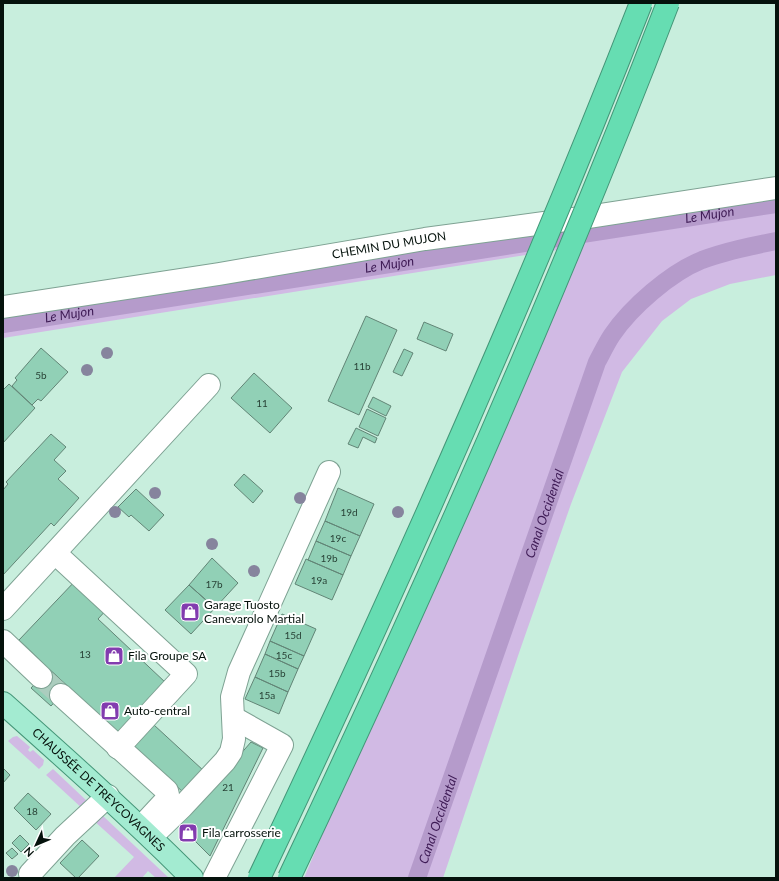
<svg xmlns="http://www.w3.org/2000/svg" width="779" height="881" viewBox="0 0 779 881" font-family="Lato,sans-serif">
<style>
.green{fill:#d1bae4}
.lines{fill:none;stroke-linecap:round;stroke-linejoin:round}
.canal{stroke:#b59bcb;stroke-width:18}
.building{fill:#91d0b6;stroke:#628576}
.minor-tunnel{stroke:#abcdbe;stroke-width:22;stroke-dasharray:22 11;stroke-linecap:butt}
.minor-casing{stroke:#7ea293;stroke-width:24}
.major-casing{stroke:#449678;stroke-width:24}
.minor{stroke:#fff;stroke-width:22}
.major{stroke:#a3ebd1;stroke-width:22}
.highway-bridge-casing{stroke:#449678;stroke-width:24;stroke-linecap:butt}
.highway-bridge{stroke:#66ddb2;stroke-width:22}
.tree{fill:#86849d}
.labels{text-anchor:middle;stroke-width:4;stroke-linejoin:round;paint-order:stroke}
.number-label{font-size:10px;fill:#284236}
.street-label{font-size:12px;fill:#05120c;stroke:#fff}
.poi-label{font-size:12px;fill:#05120c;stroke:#fff;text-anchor:start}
.water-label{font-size:13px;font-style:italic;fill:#3e1b55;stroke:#fff}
</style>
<rect width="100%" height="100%" fill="#c8eedd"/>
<path class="green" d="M776,189v86l-46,9 -39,15 -29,22 -40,51 -51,132 -51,146 -77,228h-139l266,-630 -567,90v-31z
M17,736l13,11 -2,3 2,2 3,-2 11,10 -1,5 -4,4 -31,-28 5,-4z
M53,769l35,33 -4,8 -38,-35z
M97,815l4,4 2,-3 66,62h-13l-8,-7 -6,7h-28l20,-21 -41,-37z"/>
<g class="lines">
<g class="canal">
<path id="s1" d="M3,324l773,-120"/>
<path id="s2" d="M417,878l180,-516c5,-9 9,-18 15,-27 19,-28 58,-62 90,-75 24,-9 49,-14 74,-19"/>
</g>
</g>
<path class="building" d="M366,316l31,14 -38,85 -31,-14z
M424,322l29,12 -7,17 -29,-12z
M41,348l27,24 -27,29 -3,-2 -6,6 -20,-19 5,-6 -2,-2z
M404,349l9,4 -11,23 -9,-4z
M254,373l38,35 -22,25 -39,-35z
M9,384l26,24 -32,35v-53z
M373,397l18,9 -5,10 -18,-9z
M367,409l19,9 -8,18 -19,-9z
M356,428l21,10 -2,5 -12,-6 -5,11 -10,-4z
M51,434l15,13 -12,13 12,11 -8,8 21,19 -25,28 -3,-3 -48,52v-85l5,-6 -2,-2z
M244,474l19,17 -10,12 -19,-18z
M338,488l36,16 -14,32 -35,-15z
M136,489l28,26 -15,16 -18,-16 -2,2 -11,-10z
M325,521l35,15 -9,20 -35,-15z
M316,541l35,15 -8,19 -35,-15z
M212,558l26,25 -23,25 -26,-23z
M306,559l37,16 -11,25 -37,-16z
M77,579l31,29 -10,11 68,64 -47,50 -70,-64 -30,-29z
M189,585l26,23 -24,26 -26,-24z
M282,614l34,15 -12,27 -34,-15z
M270,641l34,15 -6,13 -33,-15z
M265,654l33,15 -10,23 -33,-15z
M49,669l19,18 -17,19 -20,-18z
M255,677l33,15 -9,22 -34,-15z
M154,725l50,46 -20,22 -50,-46z
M251,742l12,6 -53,108 -31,-31z
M3,768l7,7 -7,8z
M28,793l23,21 -15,16 -22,-22z
M20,835l9,9 -8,8 -9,-9z
M82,840l17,16 -21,22h-2l-16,-15z
M12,848l6,6 -6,5 -6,-6z"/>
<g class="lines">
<path class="minor-tunnel" d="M41,677l20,18"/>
<defs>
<g id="minor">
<path id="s3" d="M3,307l216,-33 206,-35 163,-22 188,-29"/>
<path d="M55,553l131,121 -68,74"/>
<path d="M3,609l206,-224"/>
<path d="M3,641l38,36"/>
<path d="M61,695l106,96 1,4v3l-27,29"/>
<path d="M151,837l31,-30 43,-46 6,-9 3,-13 -2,-42 7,-25 90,-200"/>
<path d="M30,874l35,-38 43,-40"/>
<path d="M214,878l68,-133 -48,-27"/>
</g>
<g id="major">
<path id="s4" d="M3,703c64,57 128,114 189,175"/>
</g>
</defs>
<use href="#minor" class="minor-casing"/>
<use href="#major" class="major-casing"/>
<use href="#minor" class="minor"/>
<use href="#major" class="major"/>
<defs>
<path id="highway-bridge" d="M259,878c137,-288 266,-579 382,-875
M289,878c136,-287 265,-578 379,-875"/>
</defs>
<use href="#highway-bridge" class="highway-bridge-casing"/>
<use href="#highway-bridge" class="highway-bridge"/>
</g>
<g class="tree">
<circle cx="107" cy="353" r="6"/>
<circle cx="87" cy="370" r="6"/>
<circle cx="155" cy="493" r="6"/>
<circle cx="300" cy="498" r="6"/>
<circle cx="115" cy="512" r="6"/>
<circle cx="398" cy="512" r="6"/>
<circle cx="212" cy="544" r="6"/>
<circle cx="254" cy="571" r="6"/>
<circle cx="12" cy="871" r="6"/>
</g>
<defs>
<symbol id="shop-square" viewBox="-11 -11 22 22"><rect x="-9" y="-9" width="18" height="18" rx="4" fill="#823caf" stroke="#fff"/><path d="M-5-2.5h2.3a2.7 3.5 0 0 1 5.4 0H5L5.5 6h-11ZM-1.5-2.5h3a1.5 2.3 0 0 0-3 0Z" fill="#fff"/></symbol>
</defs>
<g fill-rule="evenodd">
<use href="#shop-square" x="179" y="601" width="22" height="22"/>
<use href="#shop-square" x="103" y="645" width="22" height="22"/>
<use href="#shop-square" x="99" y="700" width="22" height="22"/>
<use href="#shop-square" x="177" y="822" width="22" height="22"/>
</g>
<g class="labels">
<g class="number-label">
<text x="362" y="370">11b</text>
<text x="41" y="379">5b</text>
<text x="262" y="407">11</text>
<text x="349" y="516">19d</text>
<text x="338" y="542">19c</text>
<text x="329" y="562">19b</text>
<text x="319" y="584">19a</text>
<text x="214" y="588">17b</text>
<text x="293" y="639">15d</text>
<text x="85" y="658">13</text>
<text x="284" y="659">15c</text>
<text x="277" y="677">15b</text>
<text x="267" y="699">15a</text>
<text x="228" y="791">21</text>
<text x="32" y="815">18</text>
</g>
<g class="street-label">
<text dy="4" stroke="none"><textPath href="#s3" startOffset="391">CHEMIN DU MUJON</textPath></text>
<text dy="4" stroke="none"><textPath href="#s4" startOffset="129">CHAUSSÉE DE TREYCOVAGNES</textPath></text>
</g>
<g class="poi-label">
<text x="204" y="609">Garage Tuosto<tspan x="204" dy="14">Canevarolo Martial</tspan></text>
<text x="128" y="660">Fila Groupe SA</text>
<text x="124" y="715">Auto-central</text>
<text x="202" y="837">Fila carrosserie</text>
</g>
<g class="water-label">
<text dy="5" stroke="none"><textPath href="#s1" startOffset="715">Le Mujon</textPath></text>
<text dy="5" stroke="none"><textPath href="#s1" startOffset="391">Le Mujon</textPath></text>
<text dy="5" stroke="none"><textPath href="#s1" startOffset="67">Le Mujon</textPath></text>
<text dy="5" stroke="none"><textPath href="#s2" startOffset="386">Canal Occidental</textPath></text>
<text dy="5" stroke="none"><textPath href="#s2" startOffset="62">Canal Occidental</textPath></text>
</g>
</g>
<rect width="779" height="881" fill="none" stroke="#05120c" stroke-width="8"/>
<g transform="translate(36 845) rotate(226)" stroke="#ffffff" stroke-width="3" paint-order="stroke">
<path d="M0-3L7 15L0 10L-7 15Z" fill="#05120c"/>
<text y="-6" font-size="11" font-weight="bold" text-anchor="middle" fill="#05120c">N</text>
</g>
</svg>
